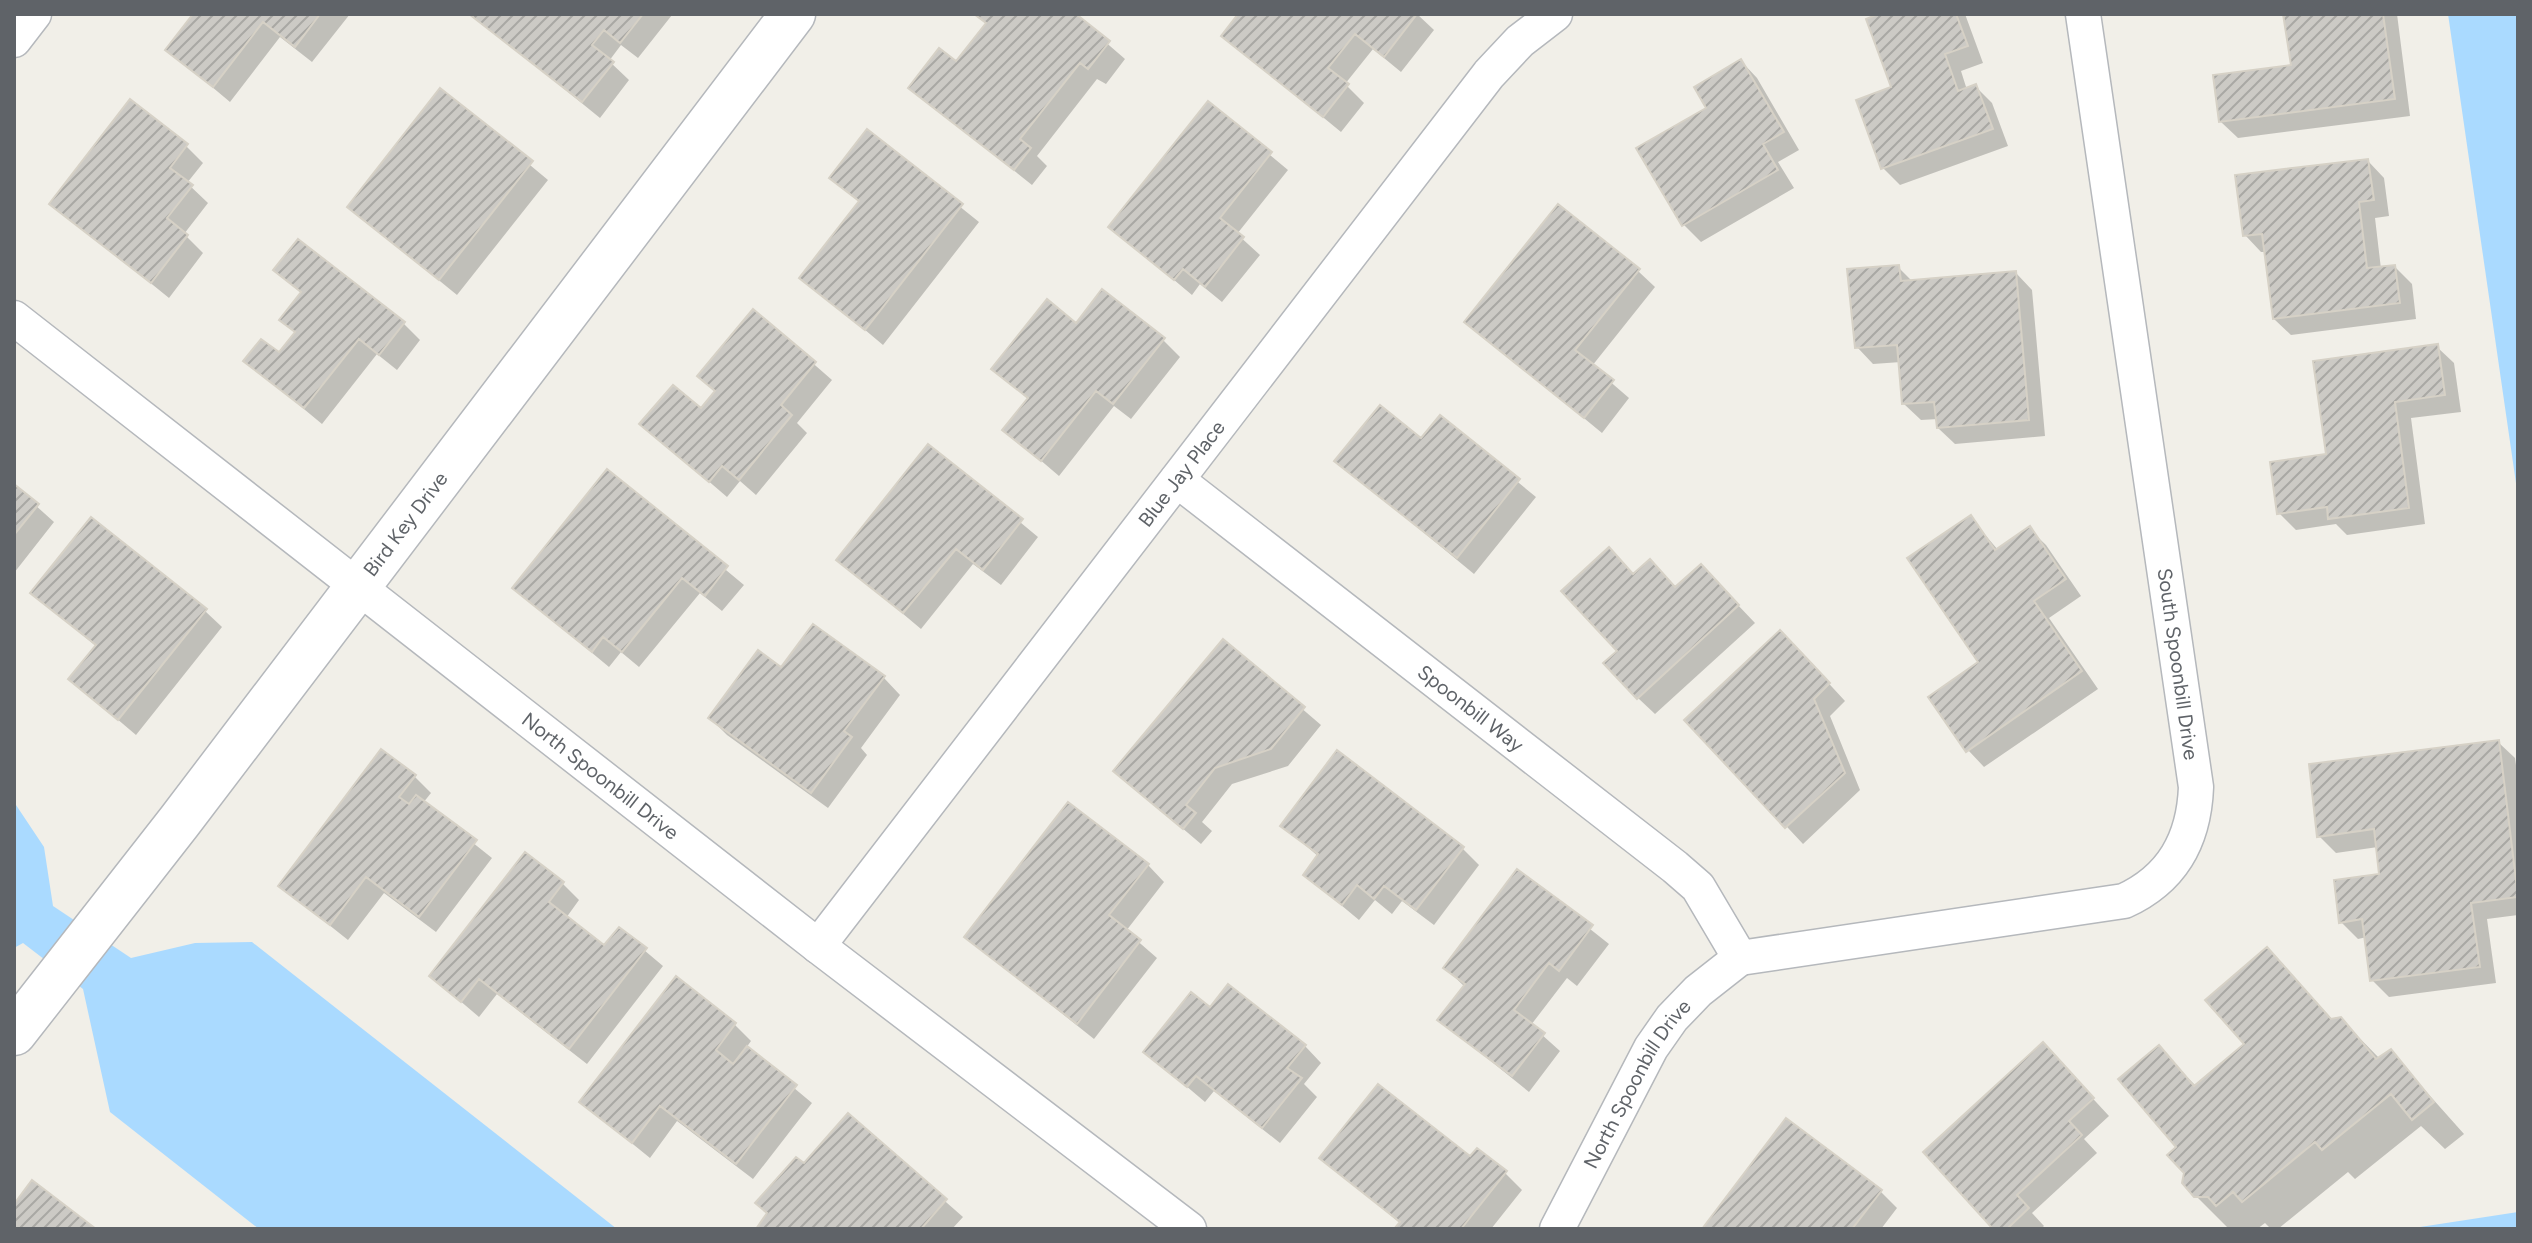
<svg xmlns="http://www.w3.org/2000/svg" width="2532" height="1243" viewBox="0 0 2532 1243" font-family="Figtree,sans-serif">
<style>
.water{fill:#aadaff}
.shadow{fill:#0003}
.building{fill:url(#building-hatch);stroke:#d6d1c6;stroke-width:2}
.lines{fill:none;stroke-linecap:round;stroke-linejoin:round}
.minor-casing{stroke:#b5b8bc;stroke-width:37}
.tertiary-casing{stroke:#b5b8bc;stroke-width:47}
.minor{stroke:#fff;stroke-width:34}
.tertiary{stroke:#fff;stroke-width:44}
.labels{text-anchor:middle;stroke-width:7;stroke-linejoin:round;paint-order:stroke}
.street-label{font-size:20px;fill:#5f6368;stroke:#fff}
</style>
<defs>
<pattern id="building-hatch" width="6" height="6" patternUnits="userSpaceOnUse" patternTransform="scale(2)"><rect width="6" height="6" fill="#cccac5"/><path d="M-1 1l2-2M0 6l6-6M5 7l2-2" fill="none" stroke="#a9a8a4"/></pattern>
</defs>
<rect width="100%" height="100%" fill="#f1efe8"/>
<path class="water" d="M2448,14h70v483z
M14,802l30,45 9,59 78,52 64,-15 57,-1 365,287h-358l-149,-117 -27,-123 -60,-46 -9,5z
M2518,1212v17h-111z"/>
<path class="shadow" d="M196,14h154l-38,48 -32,-25 -50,65 -62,-52z
M472,14h199l1,1 -34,43 -17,-13 -12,16 20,19 -29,38z
M976,14h97l52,45 -19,25 -9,-5 -60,77 10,10 -15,19 -122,-97 46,-24 31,-39z
M1241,14h176l17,16 -33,42 -28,-23 -28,35 19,19 -23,29 -117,-96z
M1884,14h81l18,49 -22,8 6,19 9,-3 16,16 16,43 -108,39 -17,-17 11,-80z
M2285,14h112l13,102 -172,22 -17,-16 72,-55z
M1741,61l16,17 42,72 -21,12 16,26 -93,54 -17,-17 -45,-76 70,-40z
M441,91l107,89 -91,115 -108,-88z
M1209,104l79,66 -51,64 23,21 -38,47 -22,-18 -8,11 -81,-68z
M867,132l112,90 -96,123 -81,-68 58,-74 -28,-26z
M186,146l17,17 -16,20 21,20 -24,31 19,19 -34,45 -117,-95z
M2368,161l16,17 5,38 -14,2 6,51 14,-2 17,17 4,35 -125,16 -17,-16 -8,-67h-5l-16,-17z
M1898,267l15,15 103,-9 16,17 13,146 -90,8 -17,-16v-9l-17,1 -17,-16 -3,-42 -28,2 -16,-17z
M276,270l127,53 17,17 -23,30 -20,-16 -55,70 -76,-63 33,-6 17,-21 -14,-14 20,-26z
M1638,271l17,16 -63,79 37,32 -27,35 -135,-111z
M753,311l79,69 -35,43 10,10 -51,62 -16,-14 -13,16 -85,-73 59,-14 15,-17 -17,-17z
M1077,325l86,15 17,17 -49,62 -17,-13 -55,70 -54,-46 24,-30 -35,-31z
M2437,347l17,16 7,49 -50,6 14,106 -78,11 -11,-11 -40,6 -17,-17 49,-57z
M1440,418l96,79 -62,77 -137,-113 85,-20z
M929,447l109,90 -37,48 -28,-21 -52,65 -82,-69z
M608,472l136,113 -22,26 -22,-18 -61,74 -18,-15 -12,15 -95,-79z
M14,486l40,36 -40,51z
M1970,517l28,33 31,-21 17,16 35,51 -32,22 49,71 -114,78 -16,-17 13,-87z
M1634,576l42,13 41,-6 38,40 -100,91 -17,-16 -19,-47z
M32,593l173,18 17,16 -86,108 -66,-56 27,-32z
M1223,641l98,84 -33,41 -56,18 -30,38 10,9 -11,13 -86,-73z
M1797,649l48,52 -15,15 30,74 -57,54 -116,-124z
M782,670l102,8 16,17 -39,53 6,7 -39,53 -101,-73 -17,-17z
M2498,742l17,16 3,21v136l-31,4 9,64 -107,14 -17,-17 -5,-43 -9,2 -17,-17 40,-46 -3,-29 -42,6 -17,-17z
M414,776l17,17 -8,10 69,55 -56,74 -52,-39 -36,47 -68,-54z
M1282,825l181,24 16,16 -45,60 -32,-24 -10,13 -17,-14 -16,20 -54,-45 14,-18z
M1148,865l16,17 -38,49 31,27 -63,81 -128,-102z
M1518,872l91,72 -32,42 -10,-8 -36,47 29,26 -31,41 -89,-72 25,-33 -20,-19z
M563,884l16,16 -13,18 39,30 14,-19 44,37 -76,98 -90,-70 -18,23 -48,-41z
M2267,949l66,71 8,-1 39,40 10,-8 74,83 -19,15 -24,-23 -66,53 -7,-7 -70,57h-7l-6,-6 -8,6 -29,-1 -32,-32 -10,-23 -28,-125 38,38 51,-42z
M734,1024l17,17 -5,7 66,55 -59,76 -76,-58 -27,37 -69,-56z
M1305,1046l16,17 -17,21 13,13 -37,46 -66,-52 -9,11 -59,-50z
M2059,1062l50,54 -25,23 13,14 -65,60 12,13 -3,3h-45z
M848,1116l115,101 -11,12 -195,-2z
M1322,1158l148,1 35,14 17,17 -31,39h-94l4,-5z
M1880,1191l17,17 -16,21h-177z"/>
<path class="building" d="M193,14h127l-25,33 -32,-25 -50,65 -48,-37z
M469,14h174l-23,29 -16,-13 -12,15 22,17 -32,40z
M974,14h102l34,27 -22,28 -8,-6 -60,76 11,9 -17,22 -106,-82 31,-40 17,13 30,-38z
M1238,14h179l-33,43 -29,-23 -27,34 21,16 -26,33 -102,-81z
M1878,14h78l12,32 -23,8 13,37 18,-7 17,45 -112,40 -25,-69 35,-13 -25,-68z
M2283,14h100l12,85 -176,23 -6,-47 78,-10z
M1741,59l43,73 -21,12 15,26 -96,56 -46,-78 70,-40 -12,-21z
M440,88l93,73 -94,119 -92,-73z
M130,99l58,45 -18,24 23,17 -26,33 21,17 -37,48 -102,-79z
M1208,101l64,51 -52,66 24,19 -39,50 -22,-18 -9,11 -66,-53z
M867,129l96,75 -98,126 -66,-52 60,-77 -30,-23z
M2368,159l6,41 -15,2 8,66 28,-3 5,38 -127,16 -11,-85 -19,2 -8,-61z
M1558,204l82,65 -65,81 39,30 -30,38 -120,-96z
M298,239l107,83 -26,33 -20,-16 -55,69 -61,-47 18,-22 18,13 16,-20 -16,-12 22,-28 -28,-22z
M1899,265l2,16 115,-10 13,149 -92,8 -3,-26 -32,2 -5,-59 -42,3 -8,-79z
M1102,289l63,49 -52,66 -17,-13 -55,70 -39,-31 26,-32 -37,-29 56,-70 29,24z
M753,309l63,53 -35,43 11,10 -53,65 -17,-14 -13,16 -70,-58 34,-39 28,23 14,-17 -18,-15z
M2438,344l7,51 -50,7 14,106 -81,11 -1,-12 -50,7 -7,-52 56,-8 -13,-93z
M1380,405l41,33 19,-23 80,64 -63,79 -123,-97z
M928,444l95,75 -40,51 -27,-21 -53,64 -67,-53z
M607,469l121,97 -23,30 -23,-18 -60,74 -19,-15 -11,15 -80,-64z
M14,484l25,20 -25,31z
M1971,515l24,35 35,-24 36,53 -32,22 48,70 -116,81 -38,-55 50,-35 -71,-104z
M91,517l116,92 -89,111 -50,-41 28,-34 -66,-52z
M1609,547l24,27 17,-15 25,28 26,-23 38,41 -102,94 -34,-36 14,-12 -56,-60z
M813,624l72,52 -41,55 8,6 -41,56 -103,-75 50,-68 23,17z
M1780,630l50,53 -16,16 31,74 -60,55 -101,-108z
M1223,639l82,68 -34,42 -56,19 -29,37 10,8 -13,16 -70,-58z
M2499,740l19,157 -47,6 9,64 -110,14 -8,-62 -23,4 -5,-43 45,-6 -5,-45 -57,8 -8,-73z
M381,749l35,26 -17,22 10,7 7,-9 61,45 -58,77 -53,-40 -36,48 -52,-39z
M1337,750l127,97 -48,63 -32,-24 -10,13 -17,-14 -15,20 -39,-30 15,-21 -38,-28z
M1068,802l81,62 -40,51 32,25 -64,84 -113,-87z
M525,852l39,30 -15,20 55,43 15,-18 28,21 -78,101 -90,-70 -18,23 -32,-26z
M1517,869l76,56 -34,46 -10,-8 -35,47 31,23 -33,43 -75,-56 28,-36 -22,-16z
M2267,947l64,72 10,-2 35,42 15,-10 43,53 -22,18 -21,-26 -69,56 -7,-8 -73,60 -9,-10 -17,14 -8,-9h-14l-12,-14 2,-10 -17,-18 9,-8 -58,-68 41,-34 35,41 50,-42 -39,-44z
M676,976l60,47 -20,27 17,14 14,-18 50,39 -61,79 -76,-58 -28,37 -53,-41z
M1228,984l78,61 -19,23 15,10 -40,50 -66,-52 -9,11 -44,-35 48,-60 19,15z
M2043,1042l51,56 -25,23 13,14 -65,60 12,13 -22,21h-14l-70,-77z
M1378,1084l92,72 7,-8 30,23 -46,58h-67l6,-7 -81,-64z
M848,1113l99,86 -26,30h-165l11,-16 -12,-10 41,-46 8,6z
M1786,1118l96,72 -30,39h-150z
M32,1180l64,49h-82v-25z"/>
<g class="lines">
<defs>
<g id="minor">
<path d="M14,40l20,-26"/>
<path id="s1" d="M14,318l804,628 371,283"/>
<path id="s2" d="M1177,480l498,387 23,20 42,71"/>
<path id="s3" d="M818,946l671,-872 31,-33 35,-27"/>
<path d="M1740,958l384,-57c48,-22 70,-61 72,-114l-113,-773"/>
<path id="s4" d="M1557,1229l94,-181 21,-30 26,-27 42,-33"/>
</g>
<g id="tertiary">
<path id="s5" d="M14,1033l165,-211 614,-808"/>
</g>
</defs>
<use href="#minor" class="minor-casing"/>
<use href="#tertiary" class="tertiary-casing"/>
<use href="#minor" class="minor"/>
<use href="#tertiary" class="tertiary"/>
</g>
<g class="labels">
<g class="street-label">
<text dy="7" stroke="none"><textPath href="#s3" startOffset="596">Blue Jay Place</textPath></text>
<text dy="7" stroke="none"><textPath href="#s5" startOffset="642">Bird Key Drive</textPath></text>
<text transform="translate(2178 664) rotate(82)" y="7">South Spoonbill Drive</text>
<text dy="7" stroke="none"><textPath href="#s2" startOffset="372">Spoonbill Way</textPath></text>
<text dy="7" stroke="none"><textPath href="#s1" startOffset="744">North Spoonbill Drive</textPath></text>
<text dy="7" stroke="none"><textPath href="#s4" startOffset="166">North Spoonbill Drive</textPath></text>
</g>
</g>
<rect width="2532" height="1243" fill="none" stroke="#5f6368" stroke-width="32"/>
</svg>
